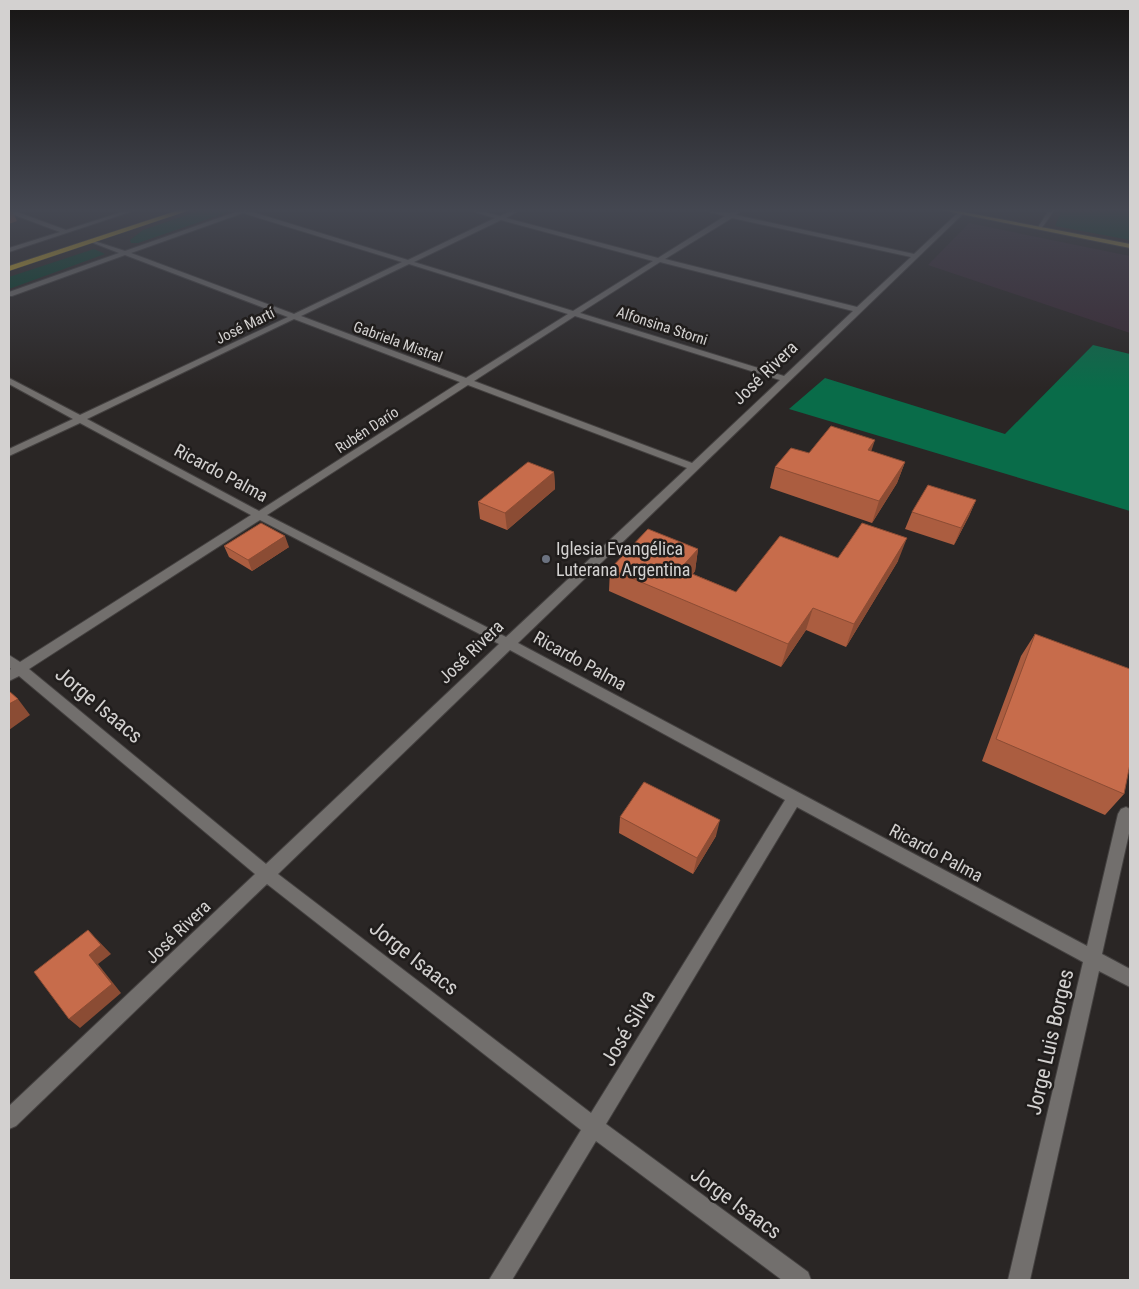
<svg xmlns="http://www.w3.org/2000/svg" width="1139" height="1289" viewBox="0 0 1139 1289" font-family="'Roboto Condensed',sans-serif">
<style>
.industrial{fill:#392934}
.green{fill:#003f29}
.forest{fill:#096c49}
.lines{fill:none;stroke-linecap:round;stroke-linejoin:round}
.minor-casing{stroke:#444140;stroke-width:2}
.major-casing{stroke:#444140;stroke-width:2}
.highway-casing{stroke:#444140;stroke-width:1}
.minor{fill:#726f6d;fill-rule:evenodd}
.major{fill:#b19941;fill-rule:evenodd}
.highway{fill:#dbb524;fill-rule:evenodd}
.wall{fill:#ab5d40}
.shaded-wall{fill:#8b4c34}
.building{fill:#c76c4b;stroke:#8b4c34}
.worship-dot{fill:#6b7280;stroke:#201d1c;stroke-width:2}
.labels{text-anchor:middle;stroke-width:5;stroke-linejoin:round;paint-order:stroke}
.far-street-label{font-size:15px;fill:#d3d1d0;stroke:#201d1c}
.street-label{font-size:18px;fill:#d3d1d0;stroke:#201d1c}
.poi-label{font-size:18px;fill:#d3d1d0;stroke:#201d1c;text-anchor:start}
.near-street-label{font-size:21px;fill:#d3d1d0;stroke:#201d1c}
</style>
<rect width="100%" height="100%" fill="#2a2625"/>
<path class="industrial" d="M969,223l161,33v77l-202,-68z"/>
<path class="green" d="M204,209h33l-99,34h-7l-1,-3 13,-10z
M1130,211v29l-75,-14 6,-14z
M94,249l11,5 -96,35v-12z"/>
<path class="forest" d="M1093,345l37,9v157l-341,-102 36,-31 180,56z"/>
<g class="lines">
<defs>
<path id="minor" d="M9,209l57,21 65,-21h8l-130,43v-4l51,-16 -51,-19z
M244,209h8l-3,2 159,49 87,-42 -31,-9h9l27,7 15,-7h7l-16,9 152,40 67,-42 -27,-7 32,4 7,-4h7l-8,6 178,39 48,-45h6l-450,434 569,303 31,-132 3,-5 5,-2 4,2v20l-28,125 28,15v18l-31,-16 -69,309h-22l75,-318 -286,-155 -191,317 202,148 3,8h-29l-186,-139 -84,139h-23l92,-150 -314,-246 -251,242 -7,3v-23l246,-232 -236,-198 -10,5v-11l2,-1 -2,-2v-12l11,7 231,-147 -171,-92 -71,33v-7l64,-30 -64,-35v-6l71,37 208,-98 -163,-62 -113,41h-3v-4l110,-39 -28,-11v-2l34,11zM243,213l159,49 -108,52 -163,-61zM732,218l179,39 -54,50 -192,-48zM501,220l152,41 -80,50 -159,-49zM660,262l193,49 -69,65 -204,-63zM409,264l159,50 -102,64 -165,-62zM575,316l205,64 -88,83 -218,-82zM294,319l166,63 -201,129 -172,-92zM468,385l219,83 -181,169 -239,-122zM260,520l239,124 -233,220 -237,-195zM510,650l275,150 -194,313 -313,-239z
M1063,209l-10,3 -12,17h-4l12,-19z"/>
<path id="major" d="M936,209h11l183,35v4z"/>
<path id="highway" d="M182,209h11l-184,62v-5z"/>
</defs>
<use href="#minor" class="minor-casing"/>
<use href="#major" class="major-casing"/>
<use href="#highway" class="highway-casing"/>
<use href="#minor" class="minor"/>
<use href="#major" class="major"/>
<use href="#highway" class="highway"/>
</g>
<path class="wall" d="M871,451l34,11 -8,21 -25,40 -102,-35 5,-21 34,-14z
M554,472l1,17 -48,41 -27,-11 -2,-17z
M976,500l-7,16 -15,29 -49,-16 7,-17z
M224,546l65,1 -37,24 -23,-14z
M698,549l-3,22 -2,3 43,18 102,-34 60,3 -52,86 -40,-17 -25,37 -172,-76 1,-22z
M1035,634l89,160 -19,21 -123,-54 39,-105z
M620,817l96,19 -23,38 -74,-41z"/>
<path class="shaded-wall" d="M9,209h2l6,12 -8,3z
M875,440l-7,21v-11z
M905,462l-8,21 -25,40 7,-22z
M554,472l1,17 -48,41 -2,-17z
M976,500l-7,16 -15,29 7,-17z
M285,536l4,11 -37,24 -4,-11z
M907,538l-9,23 -52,86 8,-23z
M698,549l-3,22 -18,20 3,-22z
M813,608l-7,22 -25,37 7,-23z
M18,699l12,16 -21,15v-26z
M720,820l-4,16 -23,38 4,-16z
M88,930l23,24 -13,10 23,29 -41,35 -11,-9 20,-64z"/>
<path class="building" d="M831,426l44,14 -7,10 37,12 -26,39 -104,-34 16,-19 18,5z
M528,462l26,10 -49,41 -27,-11z
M928,485l48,15 -15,28 -49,-16z
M261,523l24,13 -37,24 -24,-14z
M862,523l45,15 -53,86 -41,-16 -25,36 -178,-75 38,-40 50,20 -18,20 56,23 44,-56 58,22z
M1035,634l95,35v95l-6,30 -128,-55z
M9,691l9,8 -9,5z
M644,782l76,38 -23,38 -77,-41z
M88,930l13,15 -12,10 23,29 -43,35 -35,-47z"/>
<linearGradient id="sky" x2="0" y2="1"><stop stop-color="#171514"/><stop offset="0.54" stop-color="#444751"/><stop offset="1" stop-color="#444751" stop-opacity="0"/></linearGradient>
<rect width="1139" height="389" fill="url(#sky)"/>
<circle class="worship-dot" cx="546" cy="559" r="5"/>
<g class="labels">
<g class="far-street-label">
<text transform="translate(245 326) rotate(-26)" y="5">José Martí</text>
<text transform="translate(662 326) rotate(18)" y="5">Alfonsina Storni</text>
<text transform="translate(398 342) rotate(20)" y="5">Gabriela Mistral</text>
<text transform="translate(367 430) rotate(-33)" y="5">Rubén Darío</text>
</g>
<g class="street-label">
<text transform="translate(765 373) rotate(-44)" y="6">José Rivera</text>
<text transform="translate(221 473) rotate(28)" y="6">Ricardo Palma</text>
<text transform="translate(471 652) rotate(-44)" y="6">José Rivera</text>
<text transform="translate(580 661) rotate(29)" y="6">Ricardo Palma</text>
<text transform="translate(936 853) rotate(28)" y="6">Ricardo Palma</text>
<text transform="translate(178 932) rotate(-44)" y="6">José Rivera</text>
</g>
<g class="poi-label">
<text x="556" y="555">Iglesia Evangélica<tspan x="556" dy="21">Luterana Argentina</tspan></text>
</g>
<g class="near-street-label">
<text transform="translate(99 705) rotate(40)" y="7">Jorge Isaacs</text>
<text transform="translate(414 958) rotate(38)" y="7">Jorge Isaacs</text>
<text transform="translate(628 1028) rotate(-59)" y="7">José Silva</text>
<text transform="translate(1050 1042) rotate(-77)" y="7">Jorge Luis Borges</text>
<text transform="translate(736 1203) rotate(36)" y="7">Jorge Isaacs</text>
</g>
</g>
<rect width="1139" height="1289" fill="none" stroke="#d3d1d0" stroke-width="20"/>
</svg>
